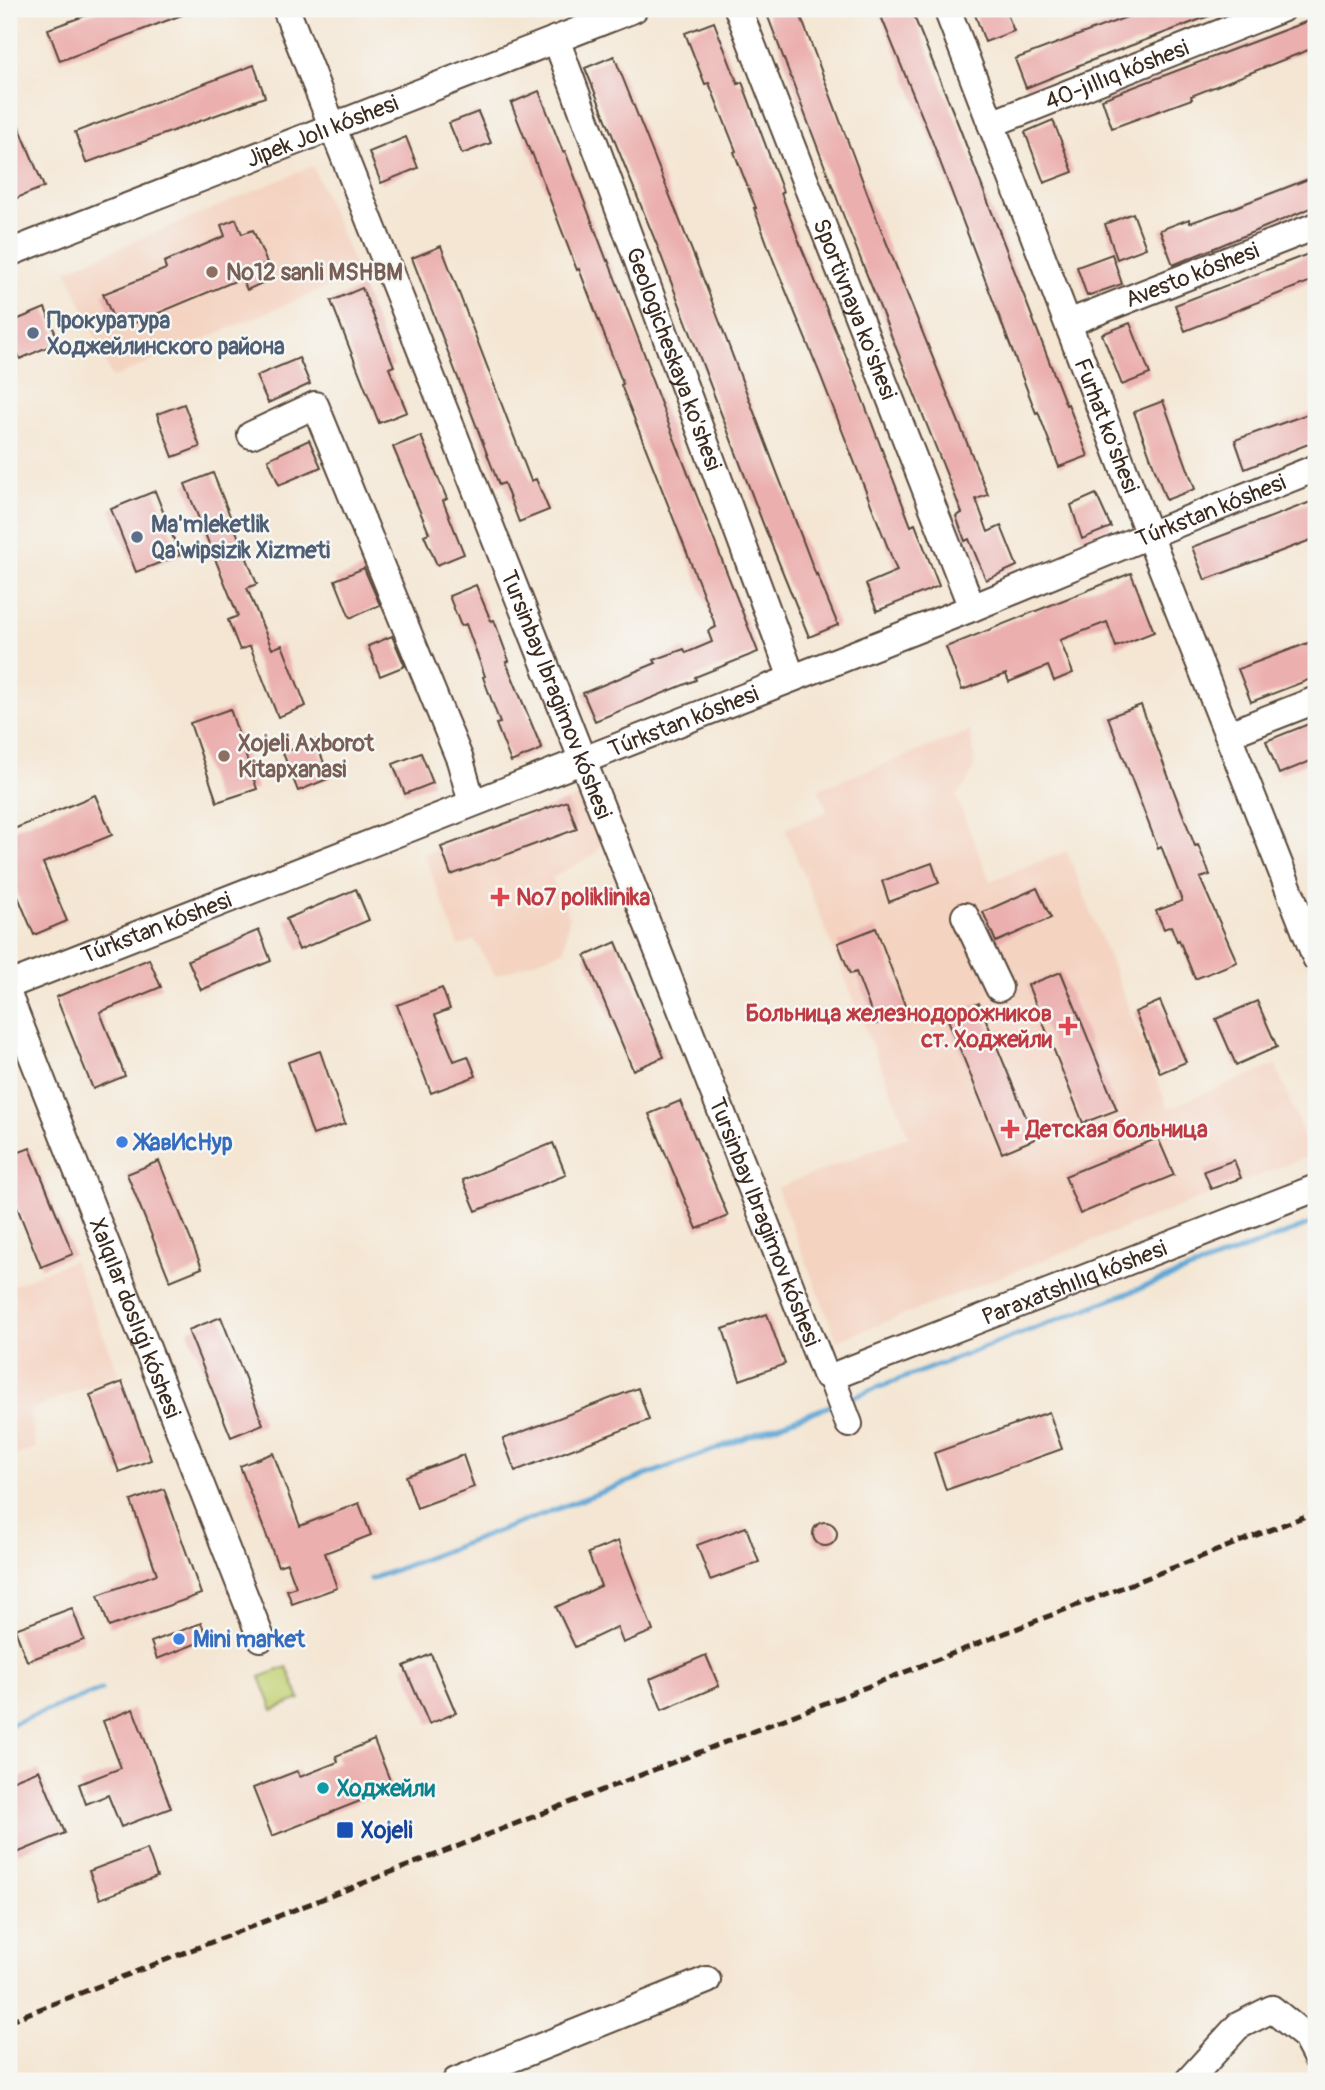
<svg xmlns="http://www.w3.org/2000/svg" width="1325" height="2090" viewBox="0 0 1325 2090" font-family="Pangolin,sans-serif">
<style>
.built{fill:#f4d3c1}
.green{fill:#c2d275;stroke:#7e7e4a;stroke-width:2}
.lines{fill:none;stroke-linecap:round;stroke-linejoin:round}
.stream{stroke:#5da6d4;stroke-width:5}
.building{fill:#ebafae}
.minor-casing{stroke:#574639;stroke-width:30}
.minor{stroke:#fff;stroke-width:26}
.rail{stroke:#3b2a1e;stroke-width:5;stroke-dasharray:10 5;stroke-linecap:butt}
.education-dot{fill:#8d6e63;stroke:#f6f6f2;stroke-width:2.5}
.service-dot{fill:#5c6f8a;stroke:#f6f6f2;stroke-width:2.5}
.health-dot{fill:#e0444e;stroke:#f6f6f2;stroke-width:2.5}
.shop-dot{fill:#3f7fe0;stroke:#f6f6f2;stroke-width:2.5}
.culture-dot{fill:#0f9aa8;stroke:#f6f6f2;stroke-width:2.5}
.transit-dot{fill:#1a4fb4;stroke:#f6f6f2;stroke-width:2.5}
.labels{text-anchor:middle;stroke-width:5;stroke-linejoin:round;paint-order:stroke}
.street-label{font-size:23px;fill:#3b2a1e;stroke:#f6f6f2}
.education-label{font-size:23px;font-weight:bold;fill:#785e54;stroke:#f6f6f2;text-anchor:start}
.service-label{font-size:23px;font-weight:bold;fill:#4e5e75;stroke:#f6f6f2;text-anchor:start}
.health-label{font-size:23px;font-weight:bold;fill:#be3a42;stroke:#f6f6f2;text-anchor:start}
.shop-label{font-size:23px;font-weight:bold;fill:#366cbe;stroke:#f6f6f2;text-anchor:start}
.culture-label{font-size:23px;font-weight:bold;fill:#0d838f;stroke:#f6f6f2;text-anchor:start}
.transit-label{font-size:23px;font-weight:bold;fill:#164399;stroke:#f6f6f2;text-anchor:start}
</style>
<rect width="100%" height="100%" fill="#f6f6f2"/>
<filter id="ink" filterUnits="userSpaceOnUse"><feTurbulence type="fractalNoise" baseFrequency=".0143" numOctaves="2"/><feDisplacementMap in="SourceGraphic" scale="14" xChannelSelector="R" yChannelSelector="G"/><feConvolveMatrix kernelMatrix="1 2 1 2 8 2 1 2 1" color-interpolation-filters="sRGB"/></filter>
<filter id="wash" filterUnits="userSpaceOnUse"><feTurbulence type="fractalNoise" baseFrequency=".00686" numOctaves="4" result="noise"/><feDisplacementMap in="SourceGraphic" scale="28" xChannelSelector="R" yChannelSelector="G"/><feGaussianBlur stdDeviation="1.57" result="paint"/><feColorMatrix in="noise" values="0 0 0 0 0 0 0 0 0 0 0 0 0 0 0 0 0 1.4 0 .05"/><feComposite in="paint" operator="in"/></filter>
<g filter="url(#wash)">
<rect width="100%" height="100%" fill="#f4e6d3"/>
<path class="built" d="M313,166l45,108 -246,104 -45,-108z
M970,731l4,26 -1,13 -7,14 -10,12 34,85 77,-30 101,257 108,-43 35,90 -474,186 -60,-153 132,-52 -124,-307 42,-18 -8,-22z
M581,796l24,43 -11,16 -42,23 17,38 -5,34 -69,26 -20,-36 -16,6 -35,-92z
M73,1260l46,114 -90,36 7,38 -27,10v-171z"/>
<path class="green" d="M287,1667l13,32 -27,11 -13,-33z"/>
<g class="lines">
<path class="stream" d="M848,1399l468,-177
M371,1579l461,-174
M9,1725l92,-35"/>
</g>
<g id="blocks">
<path class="building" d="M104,9h91v1l-135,51 -12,-32z
M765,9h33l79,210 111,276 -12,4 12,33 13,-6 16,40 -31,14 -17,-41 -4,2 -9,-25 6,-3 -115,-288z
M878,9h33l47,115 108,281 2,-1 20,52 -29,11 -21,-55 -2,1 -105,-275z
M973,9h32l9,22 -29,11z
M1148,9l77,1 -148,56 1,1 -52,21 -11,-29z
M1316,18v29l-125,49 1,3 -80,29 -10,-29z
M714,22l24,62 4,-2 41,110 -2,1 21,56 48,117 61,160 4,-2 24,62 -62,25 -11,-27 31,-13 -77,-197 -46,-112 -20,-54h2l-22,-56 2,-1 -27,-68 -4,1 -20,-51z
M614,56l92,230 110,289 1,-1 21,51 -29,12 -47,-116 -105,-276 -72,-177z
M254,65l11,32 -179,66 -11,-31z
M539,91l24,61 2,-1 42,110 1,-1 42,109 -2,1 21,55 89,227 -63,25 1,3 -101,41 -12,-28 73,-30 -2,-3 30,-11 2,4 26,-11 -4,-11 8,-4 -95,-242 2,-1 -44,-115 -2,1 -45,-117 -1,1 -20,-51z
M9,102l35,85 -32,13 -3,-8z
M478,112l13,31 -29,11 -13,-31z
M1053,120l20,52 -29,11 -19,-51z
M406,137l12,31 -37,15 -12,-31z
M1316,176v30l-143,59 -13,-35 29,-11 1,4 43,-15z
M1133,213l13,35 -29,11 -12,-35z
M236,219l6,15 11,-4 14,33 -11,5 6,15 -15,7 -5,-12 -124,52 -15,-36 63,-25 -2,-7 61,-26 -4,-11z
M441,246l90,235 5,-2 13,31 -30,12 -15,-39 -5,2 -87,-227z
M1316,251v28l-131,52 -10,-26z
M1112,254l10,30 -35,12 -10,-29z
M362,288l32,78 -5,2 18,44 -28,11 -48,-122z
M45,308l14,34 -39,17 -11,-27v-9z
M1130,323l20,51 -28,11 -20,-51z
M299,358l11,26 -42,19 -12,-27z
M1163,401l32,88 -29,11 -32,-88z
M184,404l16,43 -27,10 -16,-43z
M1316,411v30l-71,28 -10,-29z
M421,436l26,63 -4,2 21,53 -27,11 -13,-30 5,-2 -36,-86z
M309,440l12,27 -42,18 -11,-26z
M213,473l44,111 -10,4 25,61 10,-4 24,61 -28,11 -28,-71 -10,4 -12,-30 10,-4 -53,-132z
M155,491l25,64 -44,17 -25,-63z
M1096,494l15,33 -29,12 -11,-34z
M1316,500v38l-111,42 -13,-33z
M364,568l16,37 -30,13 -15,-38z
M1131,573l23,59 -38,15 -9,-25 -47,18 13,33 -19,8 -6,-15 -39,16 -3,-8 -44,16 -16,-43z
M476,585l15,36 3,-1 15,41 -3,1 36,87 -31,13 -15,-38 4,-1 -17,-46 2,-1 -19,-52 -5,2 -12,-30z
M392,636l13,30 -25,10 -12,-30z
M1316,640v37l-65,25 -13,-33z
M1141,705l54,141 3,-1 12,30 -10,3 37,84 -42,17 -16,-39 -2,1 -6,-15 -7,3 -8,-18 26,-10 -21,-55 -3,2 -50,-131z
M230,709l27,80 -40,13 -27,-79z
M1316,721v44l-3,-5 -34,14 -13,-33z
M315,740l15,38 -32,13 -15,-38z
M421,753l12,30 -28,11 -12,-30z
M95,795l17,40 -69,28 24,58 -33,14 -25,-60v-44z
M567,801l10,28 -126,46 -10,-28z
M932,863l7,20 -50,19 -7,-21z
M1037,888l14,30 -55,24 -13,-30z
M356,889l13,31 -70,30 -13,-31z
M876,928l31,83 -31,13 -20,-52 -6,2 -12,-31z
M259,930l12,31 -70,29 -13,-30z
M616,942l48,115 -31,13 -48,-114z
M149,959l12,28 -61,25 25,64 -32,13 -37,-92z
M1061,972l56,138 -34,13 -55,-138z
M442,988l8,21 -15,6 19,46 14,-5 8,20 -45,17 -34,-88z
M1160,1001l26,61 -26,11 -25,-61z
M1257,1001l20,46 -41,18 -20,-46z
M979,1003l56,136 -33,14 -55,-136z
M320,1051l25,73 -32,11 -25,-73z
M680,1101l48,115 -31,13 -48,-115z
M1158,1138l16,37 -94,39 -15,-38z
M553,1143l13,32 -90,36 -13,-31z
M30,1148l43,106 -32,13 -32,-80v-31z
M1234,1160l7,18 -30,11 -7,-18z
M159,1161l43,107 -32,13 -43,-107z
M767,1314l18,50 -45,16 -17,-51z
M221,1317l42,107 -32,13 -43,-107z
M122,1382l29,78 -32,12 -29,-77z
M638,1388l11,32 -134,51 -12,-32z
M1049,1412l13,37 -116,41 -12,-37z
M273,1453l27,73 59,-23 12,32 -46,18 12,35 -45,16 -5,-14 9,-3 -9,-24 -9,3 -38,-100z
M463,1455l11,32 -57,21 -11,-32z
M164,1489l37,105 -92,33 -11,-32 59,-21 -26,-73z
M813 1534a12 12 0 1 1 24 0a12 12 0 1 1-24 0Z
M746,1527l13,35 -49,18 -13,-35z
M618,1541l35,90 -30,12 -6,-16 -42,20 -19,-40 45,-21 -13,-33z
M72,1608l12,32 -57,21 -12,-32z
M201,1623l7,16 -51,20 -6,-17z
M431,1654l25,59 -27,11 -25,-58z
M706,1655l13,31 -57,24 -12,-31z
M133,1709l38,99 -50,19 -13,-32 -22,9 -7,-20 42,-16 -18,-47z
M374,1740l19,48 -121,48 -19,-48 44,-17 3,6 38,-15 -2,-6z
M39,1770l26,63 -48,20 -8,-21v-50z
M147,1849l10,28 -57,22 -11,-28z"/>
</g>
</g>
<g filter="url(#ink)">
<use href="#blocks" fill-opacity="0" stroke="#574639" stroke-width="2"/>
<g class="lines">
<defs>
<g id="minor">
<path id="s1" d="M286,9l539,1365 6,3 18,47"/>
<path id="s2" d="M738,9l234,599"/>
<path id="s3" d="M947,9l202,526 167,423"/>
<path id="s4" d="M556,39l236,639"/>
<path id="s5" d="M991,124l290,-115"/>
<path id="s6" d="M9,253l625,-244"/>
<path id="s7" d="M1068,323l248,-97"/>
<path d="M251,435l64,-30 145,355 12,43"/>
<path d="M1229,734l87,-34"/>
<path d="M965,916l34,72"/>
<path id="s8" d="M9,985l963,-377 177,-73 167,-67"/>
<path id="s9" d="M9,997l252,641"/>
<path id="s10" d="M831,1377l485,-189"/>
<path d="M456,2081l251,-101"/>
<path d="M1188,2081l50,-55 34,-17 33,27 11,21"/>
</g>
</defs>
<use href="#minor" class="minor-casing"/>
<use href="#minor" class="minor"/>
<path class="rail" d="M9,2021l1307,-509"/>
</g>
</g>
<g class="education-dot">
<circle cx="212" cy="272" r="7"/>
<circle cx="224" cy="756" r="7"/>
</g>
<g class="service-dot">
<circle cx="33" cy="333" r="7"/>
<circle cx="137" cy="537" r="7"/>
</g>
<g class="health-dot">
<path d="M496.5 886.5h7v7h7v7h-7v7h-7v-7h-7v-7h7z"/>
<path d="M1064.5 1015.5h7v7h7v7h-7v7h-7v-7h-7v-7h7z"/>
<path d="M1006.5 1118.5h7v7h7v7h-7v7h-7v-7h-7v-7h7z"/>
</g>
<g class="shop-dot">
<circle cx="122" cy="1142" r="7"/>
<circle cx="179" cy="1639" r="7"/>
</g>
<circle class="culture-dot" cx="323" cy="1788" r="7"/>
<rect class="transit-dot" x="336" y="1821" width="18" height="18" rx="3.5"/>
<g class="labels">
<g class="street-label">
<text dy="8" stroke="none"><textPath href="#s5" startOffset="135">40-jıllıq kóshesi</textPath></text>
<text dy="8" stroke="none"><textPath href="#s6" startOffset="336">Jipek Jolı kóshesi</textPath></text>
<text dy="8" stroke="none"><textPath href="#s7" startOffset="133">Avesto kóshesi</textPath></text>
<text dy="8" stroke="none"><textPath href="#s2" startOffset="322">Sportivnaya ko'shesi</textPath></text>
<text dy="8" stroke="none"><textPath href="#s4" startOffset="341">Geologicheskaya ko'shesi</textPath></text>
<text dy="8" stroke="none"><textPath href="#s3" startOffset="446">Furhat ko'shesi</textPath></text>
<text dy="8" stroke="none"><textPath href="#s8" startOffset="1292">Túrkstan kóshesi</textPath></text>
<text dy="8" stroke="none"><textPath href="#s1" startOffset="737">Tursinbay Ibragimov kóshesi</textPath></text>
<text dy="8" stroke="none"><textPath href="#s8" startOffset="724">Túrkstan kóshesi</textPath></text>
<text dy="8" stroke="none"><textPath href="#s8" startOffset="158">Túrkstan kóshesi</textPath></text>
<text dy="8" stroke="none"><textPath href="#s1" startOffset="1304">Tursinbay Ibragimov kóshesi</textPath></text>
<text dy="8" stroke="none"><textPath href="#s10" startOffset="261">Paraxatshılıq kóshesi</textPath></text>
<text dy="8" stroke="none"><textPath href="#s9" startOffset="345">Xalqılar doslıǵı kóshesi</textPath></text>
</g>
<g class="education-label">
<text x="226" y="280">№12 sanli MSHBM</text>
<text x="238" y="751">Xojeli Axborot<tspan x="238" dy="26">Kitapxanasi</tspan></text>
</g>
<g class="service-label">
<text x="47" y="328">Прокуратура<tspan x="47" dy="26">Ходжейлинского района</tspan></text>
<text x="151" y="532">Ma'mleketlik<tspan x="151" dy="26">Qa'wipsizik Xizmeti</tspan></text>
</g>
<g class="health-label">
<text x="516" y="905">№7 poliklinika</text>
<text x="1052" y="1021" text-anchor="end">Больница железнодорожников<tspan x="1052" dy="26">ст. Ходжейли</tspan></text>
<text x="1026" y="1137">Детская больница</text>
</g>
<g class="shop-label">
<text x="136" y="1150">ЖавИсНур</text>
<text x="193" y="1647">Mini market</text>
</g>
<g class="culture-label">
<text x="337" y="1796">Ходжейли</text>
</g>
<g class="transit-label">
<text x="361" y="1838">Xojeli</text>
</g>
</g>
<rect width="1325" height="2090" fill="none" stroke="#f6f6f2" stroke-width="35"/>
</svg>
